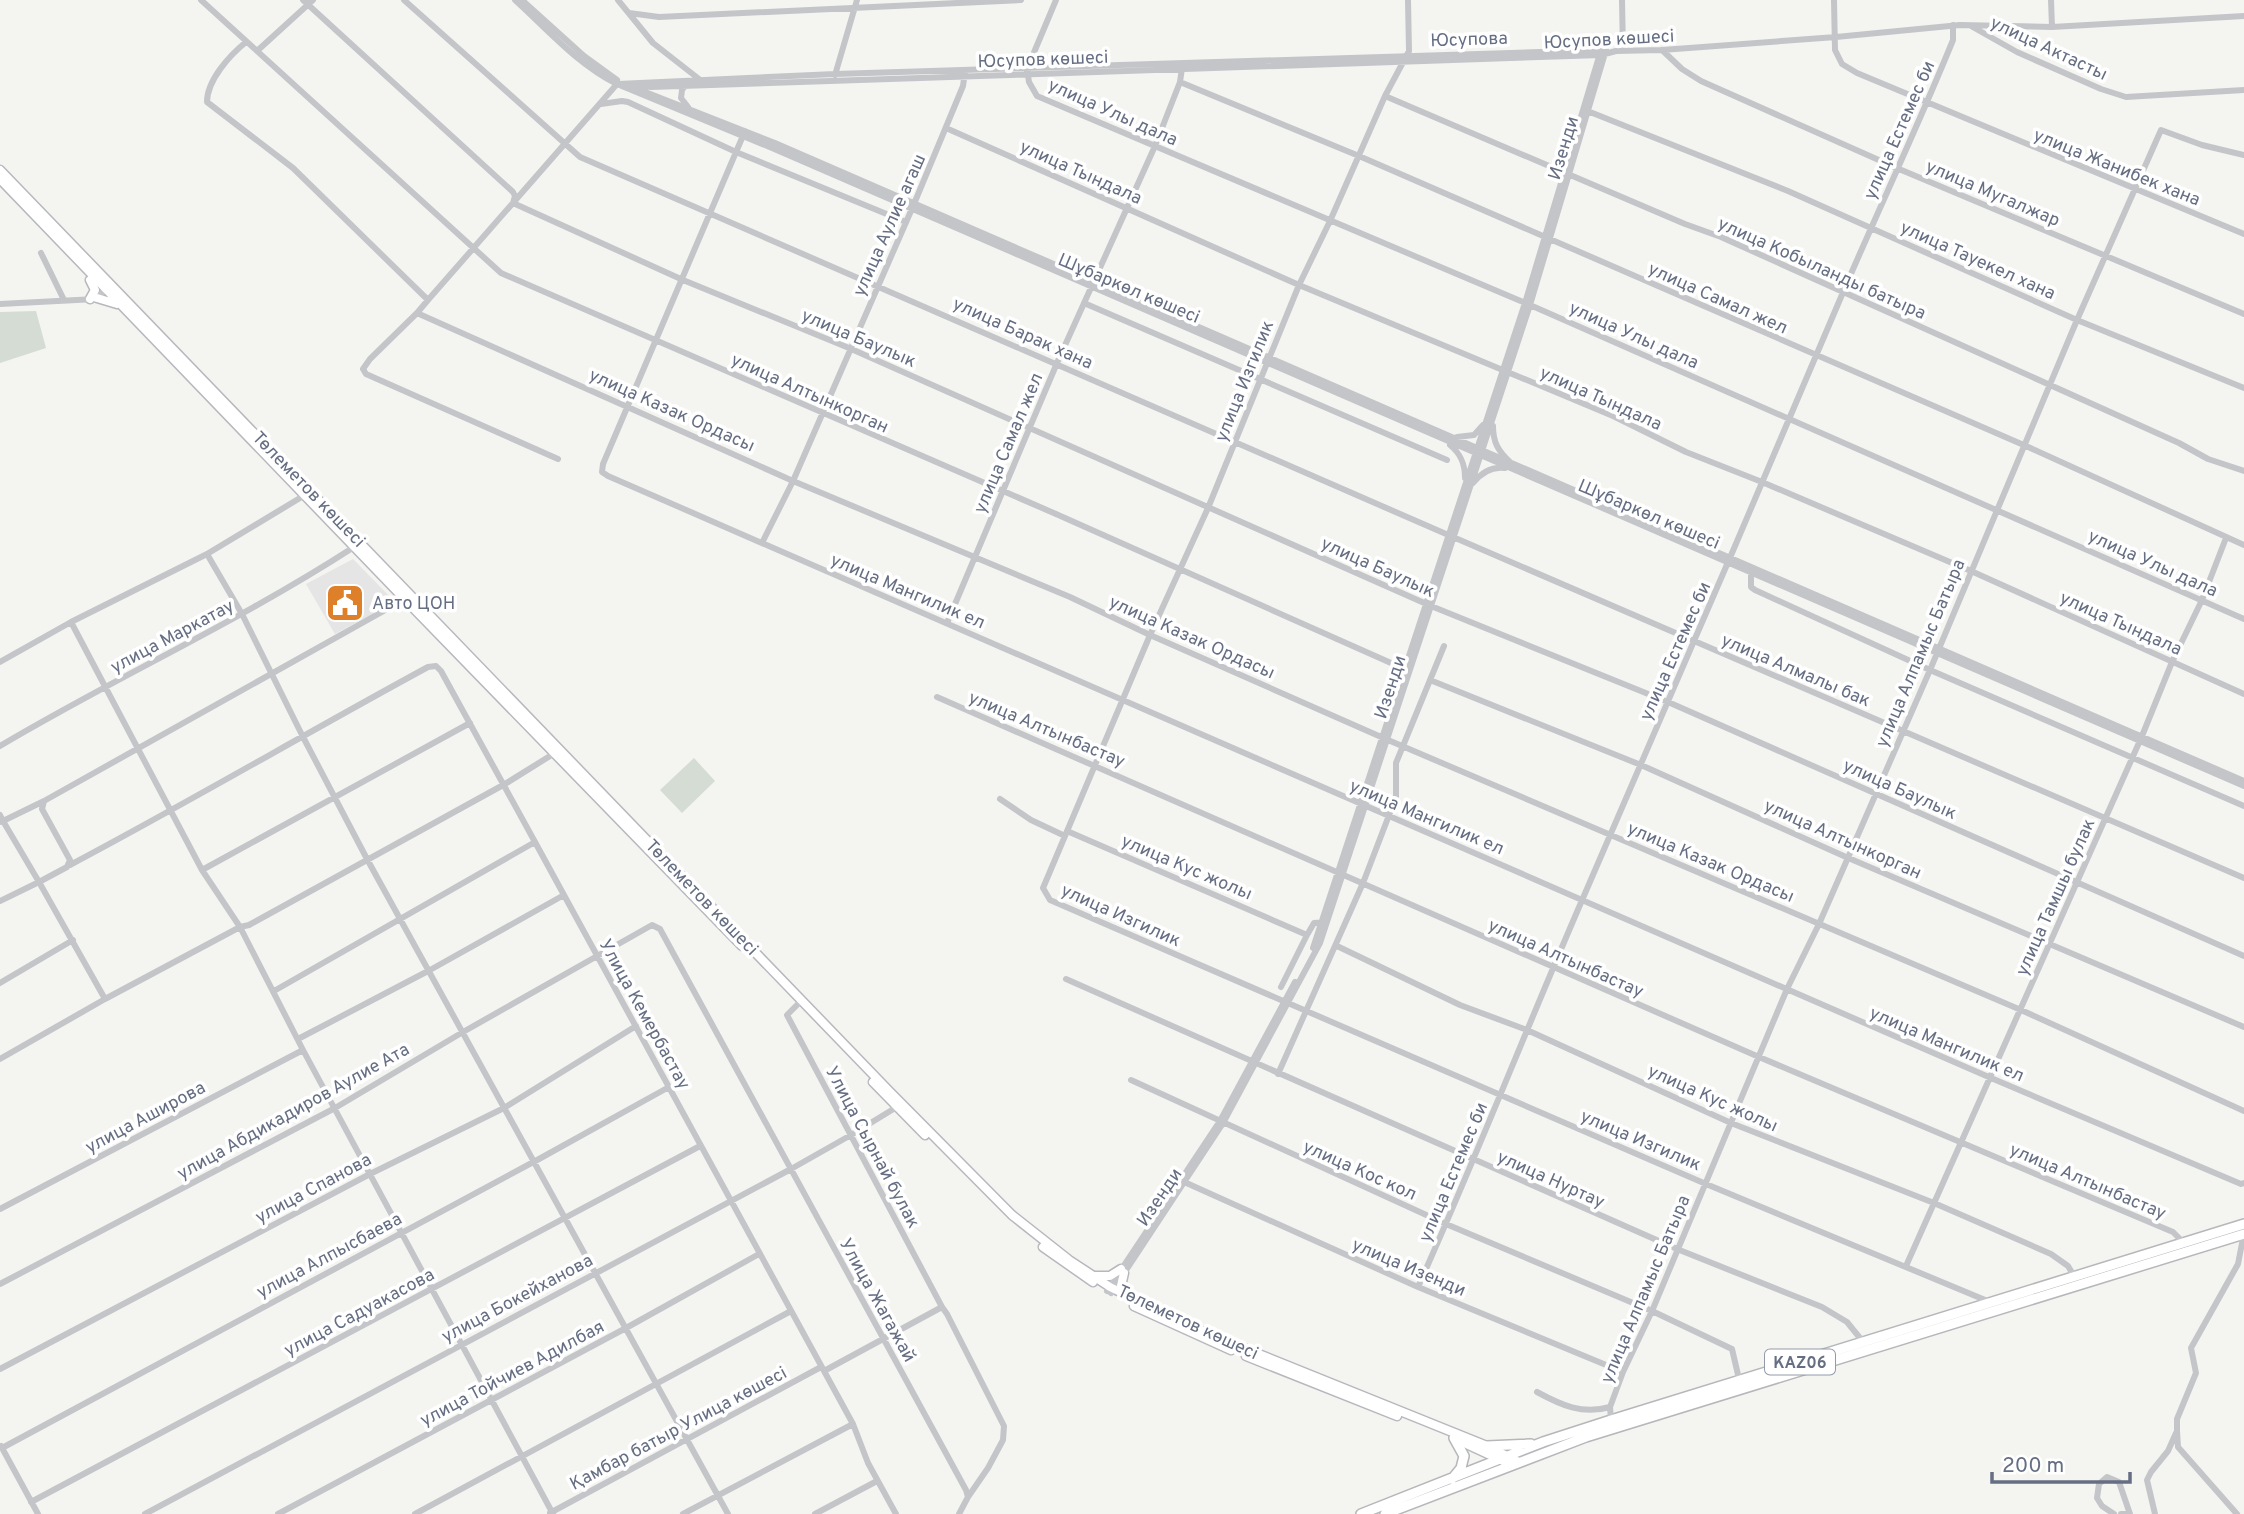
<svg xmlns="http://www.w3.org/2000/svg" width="2244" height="1514" viewBox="0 0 2244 1514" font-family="Overpass,sans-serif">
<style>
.built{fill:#e5e5e5}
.green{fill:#d4dcd3}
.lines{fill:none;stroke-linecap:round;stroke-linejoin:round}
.major-casing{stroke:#b6b8bd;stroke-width:11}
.highway-casing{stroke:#b5b7bb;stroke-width:12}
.minor{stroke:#c3c5c9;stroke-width:6}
.major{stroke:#fff;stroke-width:8}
.highway{stroke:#fff;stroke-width:9}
.labels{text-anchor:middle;stroke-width:7;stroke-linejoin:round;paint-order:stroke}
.shield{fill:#fff;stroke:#939aa8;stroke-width:2}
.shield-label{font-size:16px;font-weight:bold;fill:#656e82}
.street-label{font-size:18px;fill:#656e82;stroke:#fff}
.poi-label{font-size:18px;fill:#656e82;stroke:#fff;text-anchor:start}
</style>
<rect width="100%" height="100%" fill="#f4f5f1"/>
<path class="built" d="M353,559l42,43 -60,32 -29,-50z"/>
<path class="green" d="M36,311l10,37 -46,15v-51z
M694,758l21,23 -33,32 -22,-23z"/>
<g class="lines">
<defs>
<path id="major" d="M0,170l890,922 122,123 57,45 41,27 84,41 293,118 32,16
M0,179l420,436 322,331
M90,280l5,10 -5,9
M97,298l20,6
M873,1082l52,53
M1043,1247l50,35
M1124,1273l-3,13 4,7
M1095,1276h15l11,-7
M1134,1306l97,44
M1246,1356l151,60
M1458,1440l54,25"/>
<path id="highway" d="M1487,1446l44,-2
M1452,1479l9,-11 3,-12 -10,-18
M1361,1514l182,-72 68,-22 633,-196
M1385,1514l201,-77 658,-203"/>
</defs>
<use href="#major" class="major-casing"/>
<use href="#highway" class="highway-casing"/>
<path class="minor" d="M201,0l300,273 555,241 353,157
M303,0l210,192 2,4 -2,7 170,77 166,68 582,258 237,96 576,254
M404,0l176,157 873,380 791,341
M515,0c32,29 63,65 102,84l155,64 1472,638
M522,0l62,56 33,24
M618,0l35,43 46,36
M1056,0l-29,69 2,13 8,14 493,209 714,314
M1408,0l1,51 -24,45 -55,125 -31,64 -91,223 -58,127 -107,253 7,12 656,284 284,118
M1622,0l1,51
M1834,0l1,50 7,14 15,9 387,161
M2051,0l1,27
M629,13l30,4 362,-17
M1971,26l46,26 84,37 25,8 118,-7
M246,42c-16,13 -39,38 -39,60l86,66 135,132 -11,13 376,168 277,116 80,38 238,105 633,270 223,101
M1662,50l20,19 19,12 198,88 345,145
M257,51l56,-51
M835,75l22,-75
M1180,82l179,74 667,290 218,99
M618,84l217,-10 768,-24
M635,85l16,2 950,-32 15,-4 46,-1 174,-13 124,-12 92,2 192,-11
M686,85l-4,5 -1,8 7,9
M630,86l145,57 1469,638
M1385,96l300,128 36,13 458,206 29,16 36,12
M601,104l21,-3 6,1 108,50 170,70
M1585,110l203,81 289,129 167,68
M946,128l353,157 314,131 73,36 76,30 209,89 273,123
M745,131l-142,333 -1,8 6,4 1383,602 250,106 3,-1
M41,253l23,47
M428,300l189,-216
M1084,303l363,157
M0,304l96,-5 13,-13
M417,313l-47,46 -7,10 3,5 192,85
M1493,426c0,16 5,25 17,36
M1457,437l17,-2 9,-10
M1450,445c11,9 15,19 15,33
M1473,483c8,-10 18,-17 32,-15
M762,543l31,-62 121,-277 49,-118 2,-14
M207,554l35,60 60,121 65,124 361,655
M1751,573v14l4,3 175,80 314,136
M71,622l131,248 38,57 9,-2 256,-141 53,-33
M947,623l110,-260 98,-217 25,-64 2,-14
M0,662l71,-40 136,-68 98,-59
M1430,680l211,85 205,92 398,170
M937,697l822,360 414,175 11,11
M0,746c116,-69 240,-125 354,-199
M1000,799l31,21 34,16
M0,815l3,6 41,-20
M0,822l3,-1 36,61 28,-15 3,-7 -28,-51 2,-8 361,-202
M1067,831l240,104 7,-12 12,-1
M535,842l318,582 15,39 28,51
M70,865c121,-64 238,-133 358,-198l8,-1 5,5 94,171 -261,149
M202,870l268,-147
M0,901l39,-19 66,117
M1337,946l123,59 67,25 204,93 203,80 117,51 17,12 6,10
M1313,948l212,-645 76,-253
M1066,979l611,270 145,58 25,15 17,21
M0,983l73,-43
M1281,987l26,-52
M798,1004l-11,11 155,292
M298,1039l132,-69 134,-75
M0,1059l105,-60 135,-72 63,123 250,464
M1278,1074l85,-191 33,-86v-34l48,-117
M1131,1080l315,144 206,87 80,38 7,30
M1182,1181l236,106 205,85
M0,1209l303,-159
M1906,1266l236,-530 30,-74 30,-62 24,-62
M0,1284l335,-176 128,-76 189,-107 8,4 306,561 2,7 -9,17
M1418,1287c58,-129 109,-260 165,-389 88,-202 175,-405 261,-608 36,-84 75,-166 109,-250v-15
M1107,1291l113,-170 75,-139
M1111,1293l112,-170 97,-180 210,-638 76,-255
M0,1369l370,-195 134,-66 132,-82
M824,1371l118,-64 5,7 57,112 -1,14 -15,28 -20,29
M1537,1392c24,13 45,23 73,15
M1611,1420l-1,-13 13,-35 29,-61 135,-322 32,-65 111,-254 147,-350 84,-190 41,15 42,10
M1,1446l37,68
M2,1448l537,-289 130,-72
M31,1502l669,-356
M550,1513l271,-146
M145,1514l646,-345 60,-34 49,-30
M278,1514l348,-186 133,-74
M415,1514l376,-203
M683,1514l170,-90
M815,1514l62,-33
M2114,1514l-12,-8 -5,-8 2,-14 8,-7 12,5 11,32h-9
M2155,1514l-8,-34 4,-8 17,-21 8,-18
M2237,1514l-59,-67 -1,-16v-12l19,-46 -5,-25 47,-84 6,-31"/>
<use href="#major" class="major"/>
<use href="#highway" class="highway"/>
</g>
<defs>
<symbol id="civic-square" viewBox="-11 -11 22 22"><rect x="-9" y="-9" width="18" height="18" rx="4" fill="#de7f29" stroke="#fff"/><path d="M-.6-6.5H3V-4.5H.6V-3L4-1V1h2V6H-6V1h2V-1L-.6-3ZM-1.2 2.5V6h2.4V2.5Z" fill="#fff"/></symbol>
</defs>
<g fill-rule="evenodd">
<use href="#civic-square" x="323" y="581" width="44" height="44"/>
</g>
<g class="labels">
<rect class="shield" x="1765" y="1349.5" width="70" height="25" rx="5"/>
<g class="shield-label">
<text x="1800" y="1368">KАZ06</text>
</g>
<g class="street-label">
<text transform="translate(1469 39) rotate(-2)" y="6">Юсупова</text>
<text transform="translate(1609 39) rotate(-3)" y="6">Юсупов көшесі</text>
<text transform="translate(2049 48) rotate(25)" y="6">улица Актасты</text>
<text transform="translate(1043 59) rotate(-2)" y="6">Юсупов көшесі</text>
<text transform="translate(1113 112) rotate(24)" y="6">улица Улы дала</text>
<text transform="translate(1899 130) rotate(-66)" y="6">улица Естемес би</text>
<text transform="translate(1563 148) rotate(-73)" y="6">Изенди</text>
<text transform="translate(2117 167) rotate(22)" y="6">улица Жанибек хана</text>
<text transform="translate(1081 172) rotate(24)" y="6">улица Тындала</text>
<text transform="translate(1993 193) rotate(23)" y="6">улица Мугалжар</text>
<text transform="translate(889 225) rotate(-66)" y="6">улица Аулие агаш</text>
<text transform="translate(1978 260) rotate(24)" y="6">улица Тауекел хана</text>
<text transform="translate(1822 268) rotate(24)" y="6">улица Кобыланды батыра</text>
<text transform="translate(1129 288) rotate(23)" y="6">Шұбаркөл көшесі</text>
<text transform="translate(1718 298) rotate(24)" y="6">улица Самал жел</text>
<text transform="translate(1023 333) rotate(24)" y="6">улица Барак хана</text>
<text transform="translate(1634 335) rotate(24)" y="6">улица Улы дала</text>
<text transform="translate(859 338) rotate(23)" y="6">улица Баулык</text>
<text transform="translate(1244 381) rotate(-68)" y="6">улица Изгилик</text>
<text transform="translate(810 393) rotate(24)" y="6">улица Алтынкорган</text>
<text transform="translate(1601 398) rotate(24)" y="6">улица Тындала</text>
<text transform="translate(672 410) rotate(24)" y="6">улица Казак Ордасы</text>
<text transform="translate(1008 443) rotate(-67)" y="6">улица Самал жел</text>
<text transform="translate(309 489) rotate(46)" y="6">Төлеметов көшесі</text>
<text transform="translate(1649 514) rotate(23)" y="6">Шұбаркөл көшесі</text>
<text transform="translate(2153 563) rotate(24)" y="6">улица Улы дала</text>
<text transform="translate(1378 567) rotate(24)" y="6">улица Баулык</text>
<text transform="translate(908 591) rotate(23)" y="6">улица Мангилик ел</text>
<text transform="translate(2121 623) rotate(24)" y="6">улица Тындала</text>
<text transform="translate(172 636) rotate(-28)" y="6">улица Маркатау</text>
<text transform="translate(1192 637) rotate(24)" y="6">улица Казак Ордасы</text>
<text transform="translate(1675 651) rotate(-66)" y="6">улица Естемес би</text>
<text transform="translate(1920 653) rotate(-67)" y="6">улица Алпамыс Батыра</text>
<text transform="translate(1796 670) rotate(23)" y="6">улица Алмалы бак</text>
<text transform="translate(1390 687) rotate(-72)" y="6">Изенди</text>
<text transform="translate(1047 729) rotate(23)" y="6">улица Алтынбастау</text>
<text transform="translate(1900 789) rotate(24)" y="6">улица Баулык</text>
<text transform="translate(1427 817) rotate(23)" y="6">улица Мангилик ел</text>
<text transform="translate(1843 839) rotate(24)" y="6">улица Алтынкорган</text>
<text transform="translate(1711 862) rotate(23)" y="6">улица Казак Ордасы</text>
<text transform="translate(1187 867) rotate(23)" y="6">улица Кус жолы</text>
<text transform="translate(702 897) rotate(46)" y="6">Төлеметов көшесі</text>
<text transform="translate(2055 897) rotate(-66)" y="6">улица Тамшы булак</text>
<text transform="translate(1121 915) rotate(24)" y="6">улица Изгилик</text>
<text transform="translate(1566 958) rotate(24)" y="6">улица Алтынбастау</text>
<text transform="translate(645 1014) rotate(61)" y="6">Улица Кемербастау</text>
<text transform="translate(1947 1044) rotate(23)" y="6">улица Мангилик ел</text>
<text transform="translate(1713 1098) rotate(24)" y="6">улица Кус жолы</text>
<text transform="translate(293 1111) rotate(-29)" y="6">улица Абдикадиров Аулие Ата</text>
<text transform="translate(145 1117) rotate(-28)" y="6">улица Аширова</text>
<text transform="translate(1641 1140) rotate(23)" y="6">улица Изгилик</text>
<text transform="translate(873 1147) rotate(62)" y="6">Улица Сырнай булак</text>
<text transform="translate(1360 1170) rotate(24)" y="6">улица Кос кол</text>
<text transform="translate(1453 1172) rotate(-67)" y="6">улица Естемес би</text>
<text transform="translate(1551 1179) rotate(24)" y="6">улица Нуртау</text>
<text transform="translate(2088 1181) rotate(23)" y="6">улица Алтынбастау</text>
<text transform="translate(313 1188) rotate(-28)" y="6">улица Спанова</text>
<text transform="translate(1159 1197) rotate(-56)" y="6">Изенди</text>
<text transform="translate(329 1255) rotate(-28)" y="6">улица Алпысбаева</text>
<text transform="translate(1409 1267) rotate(23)" y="6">улица Изенди</text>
<text transform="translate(1645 1289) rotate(-67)" y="6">улица Алпамыс Батыра</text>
<text transform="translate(517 1298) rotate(-28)" y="6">улица Бокейханова</text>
<text transform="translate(878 1300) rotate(61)" y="6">Улица Жагажай</text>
<text transform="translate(359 1312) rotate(-28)" y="6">улица Садуакасова</text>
<text transform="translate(1188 1322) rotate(25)" y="6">Төлеметов көшесі</text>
<text transform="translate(512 1373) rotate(-28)" y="6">улица Тойчиев Адилбая</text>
<text transform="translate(678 1428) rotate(-28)" y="6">Қамбар батыр Улица көшесі</text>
</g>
<g class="poi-label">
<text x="372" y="609">Авто ЦОН</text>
</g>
</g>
<path d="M1992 1472v10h138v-10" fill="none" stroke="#656e82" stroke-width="3.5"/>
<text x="2002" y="1472" font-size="21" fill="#656e82" stroke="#ffffff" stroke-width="5" paint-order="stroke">200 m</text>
</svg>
